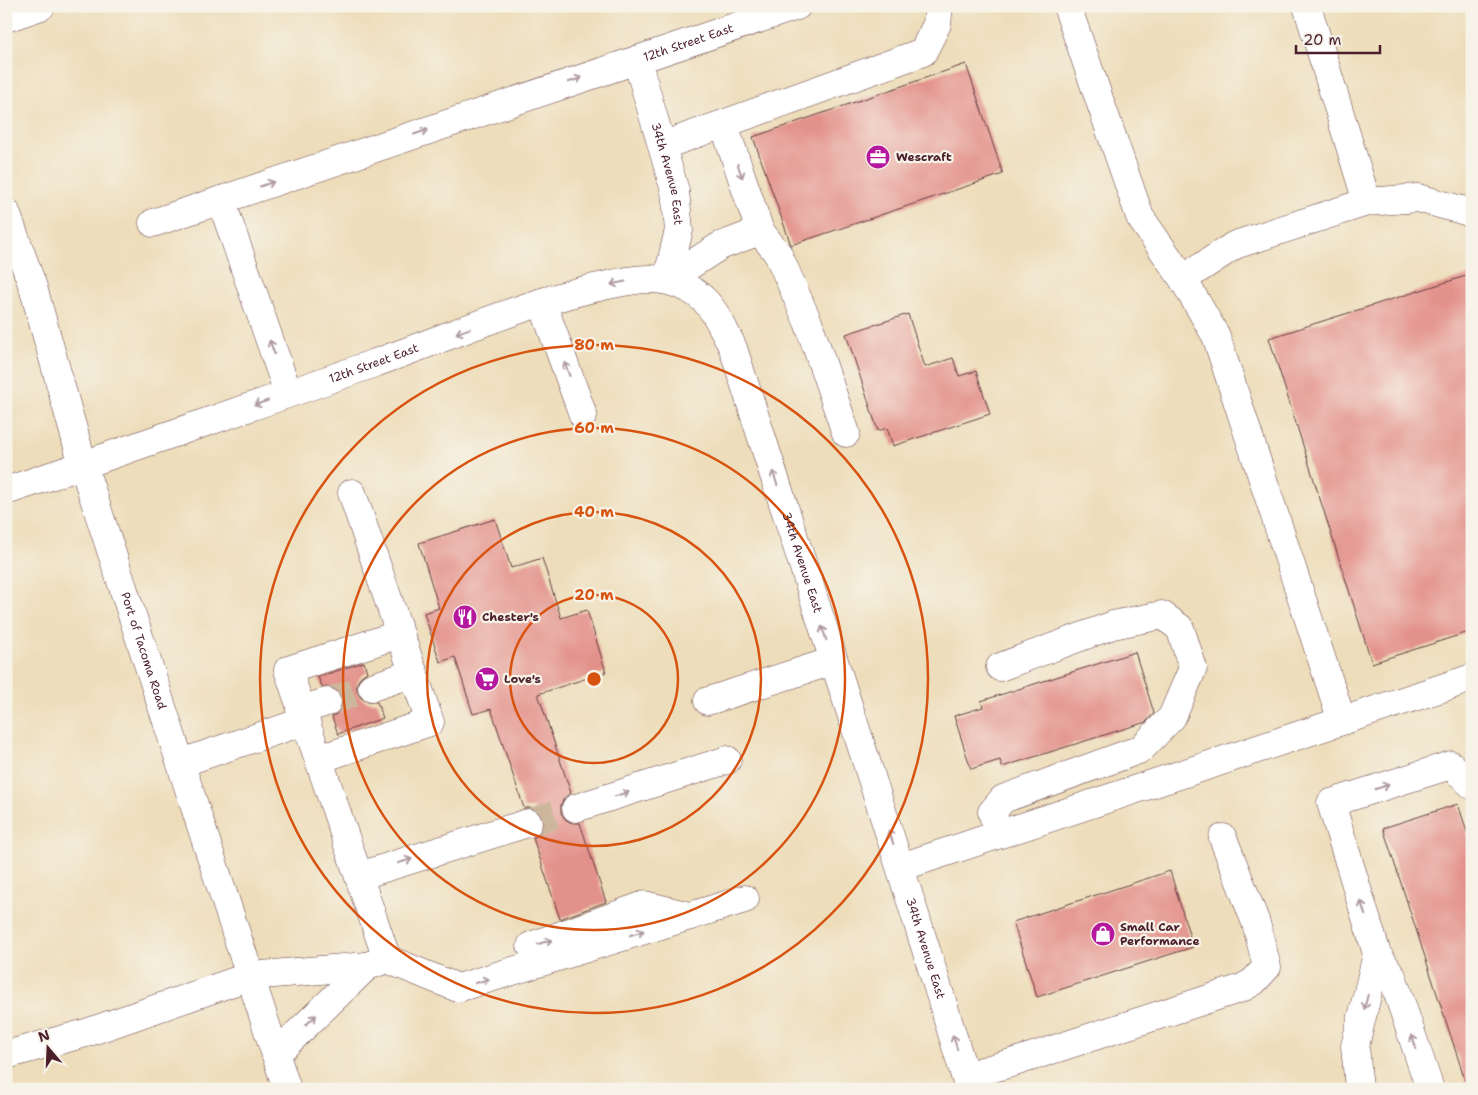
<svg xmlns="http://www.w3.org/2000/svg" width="1478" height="1095" viewBox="0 0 1478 1095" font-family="'Shantell Sans',sans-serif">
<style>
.building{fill:#e3928b}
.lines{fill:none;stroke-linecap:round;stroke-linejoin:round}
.minor-tunnel{stroke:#ccb79d;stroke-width:28;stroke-dasharray:28 14;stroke-linecap:butt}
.minor-casing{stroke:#623c40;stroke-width:29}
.major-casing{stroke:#623c40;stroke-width:29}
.highway-casing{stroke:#623c40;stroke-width:29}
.minor{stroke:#fff;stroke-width:28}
.major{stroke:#fff;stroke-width:28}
.highway{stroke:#fff;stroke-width:28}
.oneway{stroke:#ae9aa0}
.ring{fill:none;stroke:#d8530f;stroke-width:2.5}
.labels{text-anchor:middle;stroke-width:4.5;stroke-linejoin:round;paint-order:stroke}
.street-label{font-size:12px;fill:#4a1f2b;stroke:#f7f3e8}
.poi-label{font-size:12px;font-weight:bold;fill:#4a1f2b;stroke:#f7f3e8;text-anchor:start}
.centre{fill:#d8530f;stroke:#f7f3e8;stroke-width:2.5}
.ring-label{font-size:15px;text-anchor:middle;font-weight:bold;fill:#d8530f;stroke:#f7f3e8;stroke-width:4.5;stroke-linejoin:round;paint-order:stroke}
</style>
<rect width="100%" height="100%" fill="#f7f3e8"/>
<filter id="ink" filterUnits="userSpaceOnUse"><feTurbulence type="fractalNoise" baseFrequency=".02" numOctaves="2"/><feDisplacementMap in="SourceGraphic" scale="10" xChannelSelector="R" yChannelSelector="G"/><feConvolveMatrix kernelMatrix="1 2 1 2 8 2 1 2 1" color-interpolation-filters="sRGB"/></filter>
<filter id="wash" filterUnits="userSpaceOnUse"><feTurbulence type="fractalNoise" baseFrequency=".0096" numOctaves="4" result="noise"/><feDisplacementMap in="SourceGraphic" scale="20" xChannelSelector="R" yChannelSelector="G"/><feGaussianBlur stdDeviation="1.12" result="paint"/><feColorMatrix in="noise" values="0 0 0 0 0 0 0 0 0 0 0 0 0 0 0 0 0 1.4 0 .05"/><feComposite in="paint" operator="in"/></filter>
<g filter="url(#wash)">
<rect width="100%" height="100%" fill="#edddba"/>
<g id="blocks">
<path class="building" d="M966,64l37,110 -212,71 -38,-108z
M1472,274v357l-100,32 -103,-325z
M908,314l17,53 28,-9 6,18 17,-5 14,43 -97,32 -6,-18 -9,3 -32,-97z
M495,519l16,49 31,-10 19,60 26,-8 19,62 -68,22 33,99 -6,4 -4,7v9l4,6 7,4h8l26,79 -46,17 -27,-81 7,-5 3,-6v-9l-5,-7 -6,-3h-8l-33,-99 -18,5 -18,-57 -15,5 -16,-49 15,-5 -20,-65z
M1135,652l19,61 -8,9 -144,45 -2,-7 -29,9 -17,-53 29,-9 -2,-6z
M364,662l3,10 -6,4 -4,7v9l4,6 7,4h9l6,16 -45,16 -6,-17 7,-5 3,-6v-9l-5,-7 -6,-3h-9l-4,-10z
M1458,804l14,43v238l-5,1 -84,-258z
M1170,871l23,76 -156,50 -24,-75z"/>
</g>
</g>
<g filter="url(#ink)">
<use href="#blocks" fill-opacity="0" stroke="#623c40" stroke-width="1"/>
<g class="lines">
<path class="minor-tunnel" d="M327,702l45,-15
M528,823l48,-15"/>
<defs>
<g id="minor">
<path d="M1067,6l73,211 43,62 33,57 126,385"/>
<path d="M1307,6l60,196"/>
<path id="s1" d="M637,60l38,131 4,39 -12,50"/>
<path d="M724,125l36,106 18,23 30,68 38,111"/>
<path d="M662,146l261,-94 14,-28 2,-18"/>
<path d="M221,200l67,193"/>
<path id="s2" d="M153,223l644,-217"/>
<path d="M1183,279l52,-34 132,-43 51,-4 54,15"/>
<path d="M667,280l53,-34 40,-15"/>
<path d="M542,302l41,113"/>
<path id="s3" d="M83,465c96,-34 193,-66 289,-101 78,-27 155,-63 236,-79 19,-4 41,-9 60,-4 40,10 48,33 65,67 79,247 161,493 236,741"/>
<path d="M372,687l42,-14"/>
<path d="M708,701l125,-40"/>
<path d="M300,710l27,-8"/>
<path d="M319,759l111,-37 -78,-229"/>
<path d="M181,763l124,-42"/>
<path d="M576,808l151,-48"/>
<path d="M999,834l-7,-22 11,-13 138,-50 31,-32 21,-49 -13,-40 -18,-13 -49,10 -113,42"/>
<path d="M901,867l571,-189"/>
<path d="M359,876l169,-53"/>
<path d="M531,946l114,-41 45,11"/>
<path d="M387,959l71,29 287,-89"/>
<path d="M276,1054l91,-88"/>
<path d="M6,1055l80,-22 164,-57 117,-10 20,-7 -99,-289 112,-36"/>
<path d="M965,1076l53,-15 224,-73 11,-6 14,-15 -11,-44 -33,-85"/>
<path d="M1359,1089l-4,-43 22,-92"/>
<path d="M1430,1089l-38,-113 -15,-22 -46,-151 120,-38 21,20"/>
</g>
<g id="major">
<path id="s4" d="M6,212l27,75 50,178 204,624"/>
</g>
<path id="highway" d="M6,18l35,-12
M6,491l77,-26"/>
</defs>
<use href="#minor" class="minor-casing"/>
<use href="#major" class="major-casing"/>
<use href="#highway" class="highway-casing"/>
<use href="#minor" class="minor"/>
<use href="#major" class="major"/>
<use href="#highway" class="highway"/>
</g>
<defs><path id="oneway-shaft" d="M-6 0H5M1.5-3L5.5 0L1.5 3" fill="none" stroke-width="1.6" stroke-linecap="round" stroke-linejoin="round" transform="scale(1.25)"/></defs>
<g class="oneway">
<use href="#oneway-shaft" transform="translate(575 80) rotate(-19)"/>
<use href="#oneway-shaft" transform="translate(421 132) rotate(-19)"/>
<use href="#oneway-shaft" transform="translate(740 171) rotate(71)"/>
<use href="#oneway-shaft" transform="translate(267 184) rotate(-19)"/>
<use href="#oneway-shaft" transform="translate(618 283) rotate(169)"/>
<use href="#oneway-shaft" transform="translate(463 331) rotate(160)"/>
<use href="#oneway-shaft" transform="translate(272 347) rotate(-109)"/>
<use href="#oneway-shaft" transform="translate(567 369) rotate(-110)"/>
<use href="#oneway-shaft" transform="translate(261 403) rotate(161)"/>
<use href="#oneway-shaft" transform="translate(775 478) rotate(-108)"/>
<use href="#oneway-shaft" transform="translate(824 633) rotate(-108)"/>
<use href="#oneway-shaft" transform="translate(1382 787) rotate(-18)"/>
<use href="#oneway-shaft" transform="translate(622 794) rotate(-18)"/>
<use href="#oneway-shaft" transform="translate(891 837) rotate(-109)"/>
<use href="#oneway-shaft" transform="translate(405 861) rotate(-17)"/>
<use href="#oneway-shaft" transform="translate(1363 908) rotate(-107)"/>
<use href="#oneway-shaft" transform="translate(637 933) rotate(-17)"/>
<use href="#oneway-shaft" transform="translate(545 942) rotate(-18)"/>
<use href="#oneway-shaft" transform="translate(482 981) rotate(-17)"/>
<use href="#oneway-shaft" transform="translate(1366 1002) rotate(104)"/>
<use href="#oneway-shaft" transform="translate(311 1020) rotate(-44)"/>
<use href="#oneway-shaft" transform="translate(955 1042) rotate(-107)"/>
<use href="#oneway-shaft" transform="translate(1414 1042) rotate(-108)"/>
</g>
</g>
<g class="ring">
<circle cx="594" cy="679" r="84"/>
<circle cx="594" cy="679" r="167"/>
<circle cx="594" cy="679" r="251"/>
<circle cx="594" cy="679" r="334"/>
</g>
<defs>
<symbol id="office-disc" viewBox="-11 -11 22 22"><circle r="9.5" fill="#b5179e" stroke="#f7f3e8"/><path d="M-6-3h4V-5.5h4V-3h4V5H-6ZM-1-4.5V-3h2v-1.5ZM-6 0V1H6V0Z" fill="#fff"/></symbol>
<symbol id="restaurant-disc" viewBox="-11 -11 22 22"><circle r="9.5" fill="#b5179e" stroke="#f7f3e8"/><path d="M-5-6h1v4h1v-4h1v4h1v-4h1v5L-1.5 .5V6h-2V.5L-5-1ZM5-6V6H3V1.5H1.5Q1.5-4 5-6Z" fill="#fff"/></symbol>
<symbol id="supermarket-disc" viewBox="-11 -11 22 22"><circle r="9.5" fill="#b5179e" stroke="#f7f3e8"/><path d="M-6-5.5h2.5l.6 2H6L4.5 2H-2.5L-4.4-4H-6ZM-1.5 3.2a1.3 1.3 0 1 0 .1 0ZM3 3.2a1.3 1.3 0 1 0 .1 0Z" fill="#fff"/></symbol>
<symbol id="shop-disc" viewBox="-11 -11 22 22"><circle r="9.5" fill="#b5179e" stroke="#f7f3e8"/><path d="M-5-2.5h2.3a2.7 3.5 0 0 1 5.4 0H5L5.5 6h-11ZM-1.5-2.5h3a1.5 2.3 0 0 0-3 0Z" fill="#fff"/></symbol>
</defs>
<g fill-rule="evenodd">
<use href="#office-disc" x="864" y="143" width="28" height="28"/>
<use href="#restaurant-disc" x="451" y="603" width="28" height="28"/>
<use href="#supermarket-disc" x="473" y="665" width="28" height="28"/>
<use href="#shop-disc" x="1089" y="920" width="28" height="28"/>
</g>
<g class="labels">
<g class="street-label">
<text dy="4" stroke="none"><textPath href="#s2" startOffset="565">12th Street East</textPath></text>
<text dy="4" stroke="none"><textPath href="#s1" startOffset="118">34th Avenue East</textPath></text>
<text dy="4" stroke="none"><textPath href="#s3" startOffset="308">12th Street East</textPath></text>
<text dy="4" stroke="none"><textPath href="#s3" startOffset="939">34th Avenue East</textPath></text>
<text dy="4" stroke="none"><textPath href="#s4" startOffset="460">Port of Tacoma Road</textPath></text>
<text dy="4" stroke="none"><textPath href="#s3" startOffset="1344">34th Avenue East</textPath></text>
</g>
<g class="poi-label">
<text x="896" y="161">Wescraft</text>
<text x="482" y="621">Chester's</text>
<text x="504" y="683">Love's</text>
<text x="1120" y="931">Small Car<tspan x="1120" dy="14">Performance</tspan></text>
</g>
</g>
<circle cx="594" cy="679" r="8" class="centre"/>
<g class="ring-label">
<text x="594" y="350">80 m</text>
<text x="594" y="433">60 m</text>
<text x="594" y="517">40 m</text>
<text x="594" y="600">20 m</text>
</g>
<rect width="1478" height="1095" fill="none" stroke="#f7f3e8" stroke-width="25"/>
<g transform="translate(48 1048) rotate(341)" stroke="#f7f3e8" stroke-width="4" paint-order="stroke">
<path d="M0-4L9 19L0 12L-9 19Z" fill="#4a1f2b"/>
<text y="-8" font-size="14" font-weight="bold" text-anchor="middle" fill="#4a1f2b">N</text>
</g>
<path d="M1296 45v8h84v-8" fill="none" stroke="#4a1f2b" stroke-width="2.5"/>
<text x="1303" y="45" font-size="15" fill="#4a1f2b" stroke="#f7f3e8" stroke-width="4" paint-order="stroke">20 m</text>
</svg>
